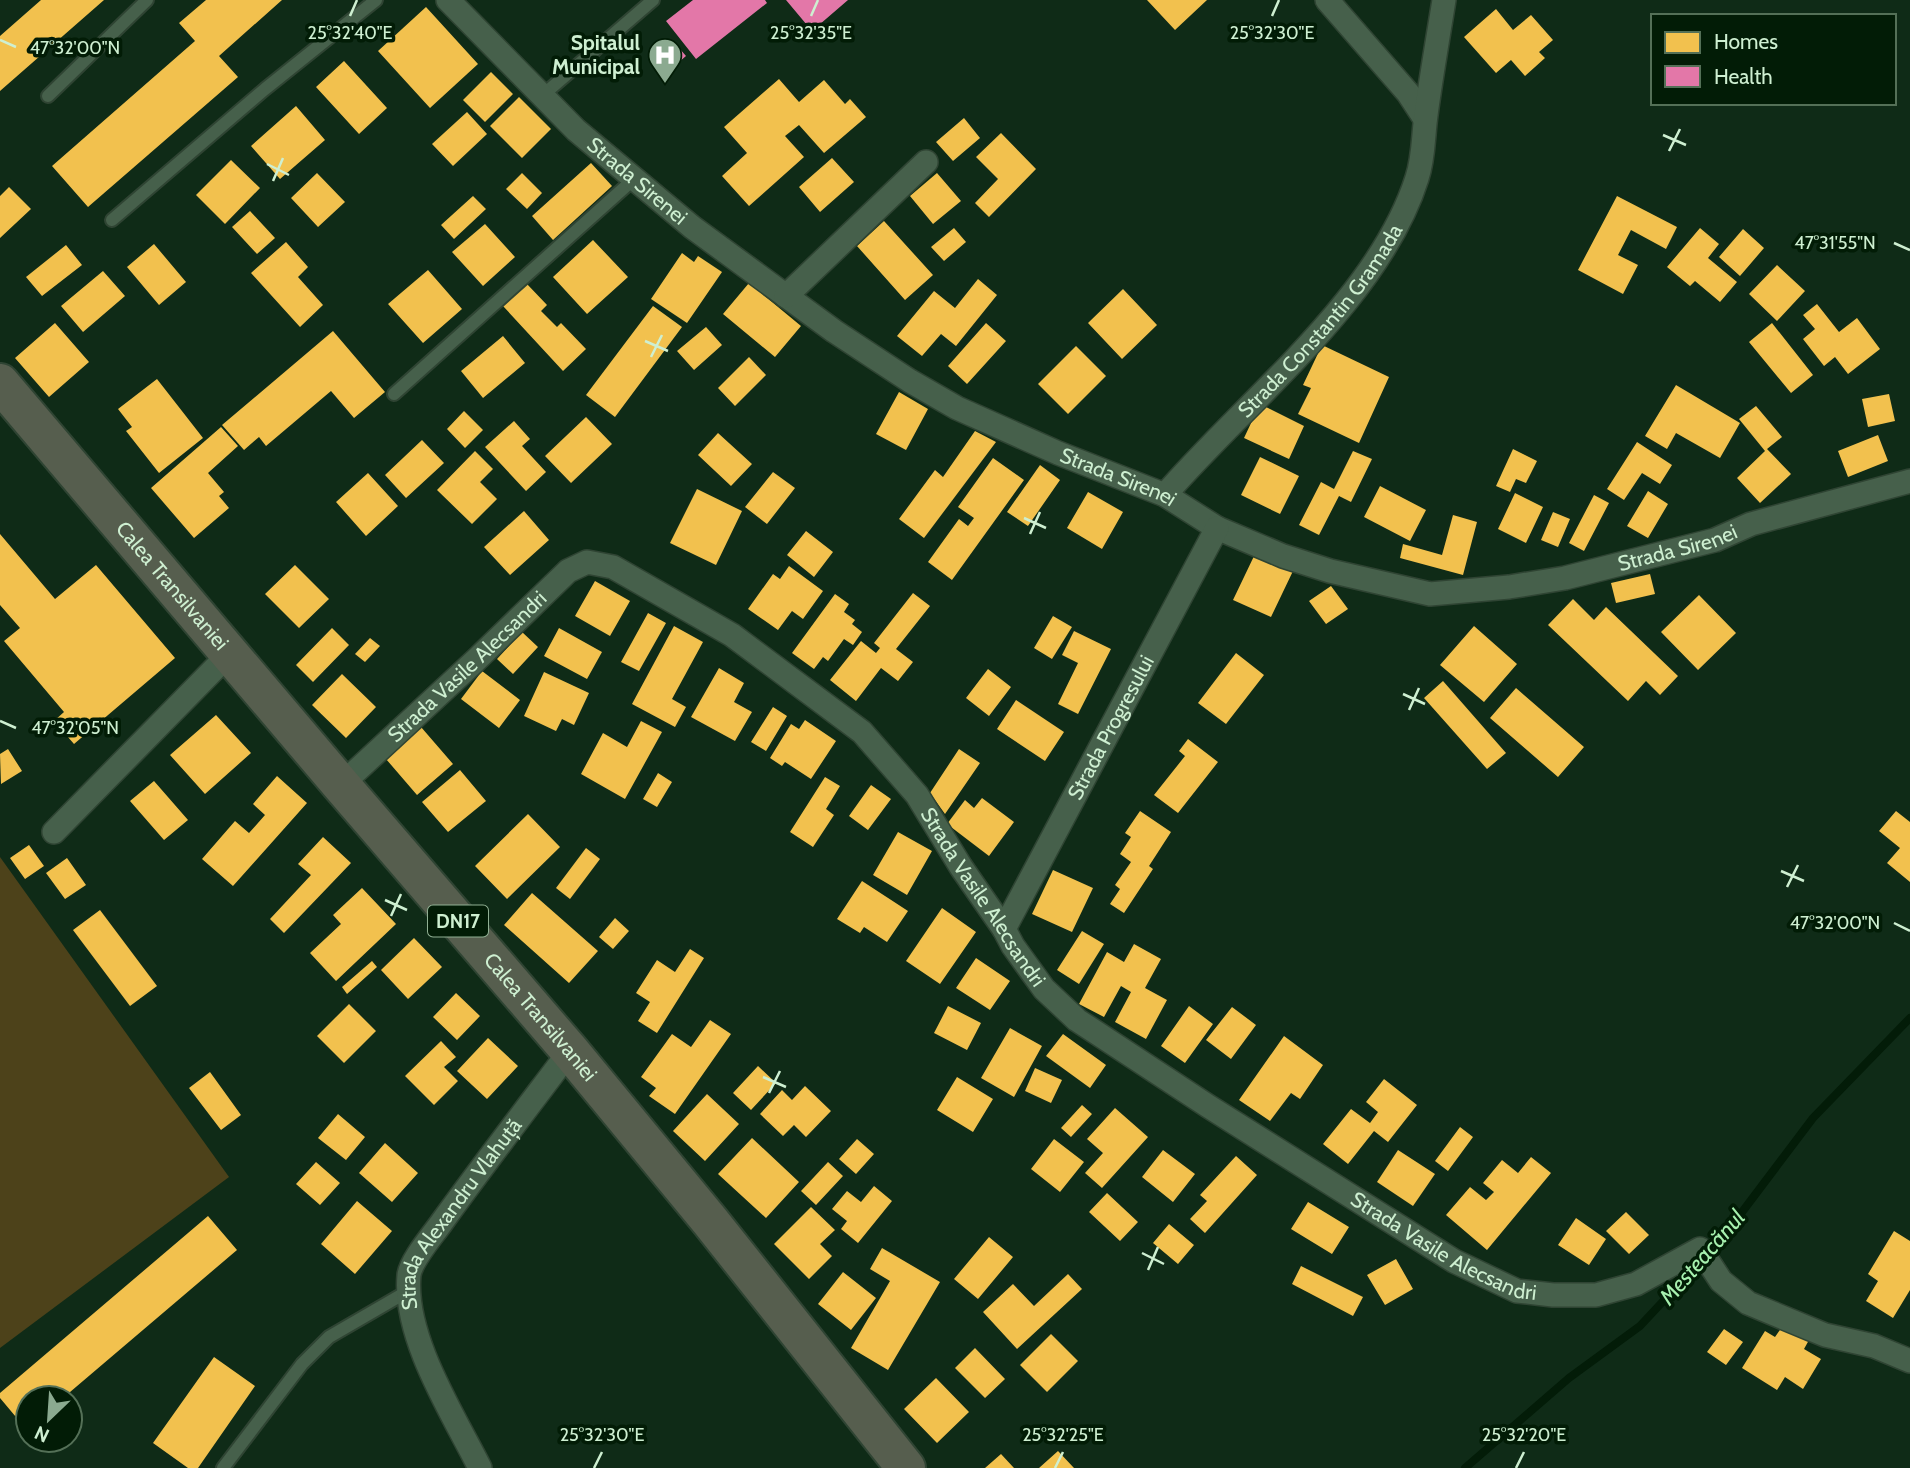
<svg xmlns="http://www.w3.org/2000/svg" width="1910" height="1468" viewBox="0 0 1910 1468" font-family="Cabin,sans-serif">
<style>
.green{fill:#4d421a}
.homes{fill:#f2c14e}
.health{fill:#e377a8}
.lines{fill:none;stroke-linecap:round;stroke-linejoin:round}
.stream{stroke:#031c08;stroke-width:8}
.service-casing{stroke:#2f4433;stroke-width:16}
.minor-casing{stroke:#2f4433;stroke-width:26}
.trunk-casing{stroke:#2f4433;stroke-width:42}
.service{stroke:#46604b;stroke-width:12}
.minor{stroke:#46604b;stroke-width:23}
.trunk{stroke:#565e4e;stroke-width:38}
.ticks{fill:none;stroke:#ceefd1;stroke-width:2.5}
.labels{text-anchor:middle;stroke-width:7;stroke-linejoin:round;paint-order:stroke}
.shield{fill:#021c06;stroke:#91b094;stroke-width:2}
.shield-label{font-size:19px;font-weight:bold;fill:#ceefd1}
.poi-label{font-size:21px;font-weight:bold;fill:#ceefd1;stroke:#021c06;text-anchor:end}
.street-label{font-size:21px;fill:#ceefd1;stroke:#021c06}
.water-label{font-size:23px;font-style:italic;fill:#a7f1af;stroke:#021c06}
.ticks-label{font-size:18px;text-anchor:middle;fill:#ceefd1;stroke:#021c06;stroke-width:7;stroke-linejoin:round;paint-order:stroke}
</style>
<rect width="100%" height="100%" fill="#0f2b17"/>
<path class="green" d="M0,857l229,320 -229,171z"/>
<path class="homes" d="M41,0h63l-104,91v-55z
M206,0h76l-63,56 19,21 -150,130 -36,-41 143,-125 -16,-18z
M1147,0h60l-32,30z
M426,7l52,57 -48,44 -52,-57z
M1496,9l17,21 18,-15 22,25 -14,12 6,6 -20,18 -14,-16 -15,13 -32,-36z
M344,61l43,47 -28,26 -43,-47z
M491,72l22,22 -28,28 -22,-22z
M779,79l20,23 25,-22 21,24 5,-5 16,18 -42,36 -25,-28 -14,11 19,21 -55,49 -27,-30 25,-23 -23,-26z
M519,97l32,32 -29,29 -32,-32z
M296,106l29,34 -45,39 -29,-33z
M467,112l20,22 -34,32 -21,-22z
M964,118l16,20 -27,23 -17,-19z
M1001,133l35,36 -47,48 -14,-14 23,-24 -22,-22z
M832,158l22,24 -34,30 -21,-25z
M231,160l29,28 -35,36 -29,-29z
M591,163l21,23 -59,54 -21,-24z
M317,173l28,29 -27,25 -27,-29z
M522,173l20,20 -15,16 -21,-20z
M937,173l24,28 -28,23 -23,-28z
M9,187l22,22 -31,29v-42z
M473,196l13,13 -32,30 -13,-14z
M1617,196l60,31 -11,22 -35,-19 -13,25 20,10 -15,29 -45,-24z
M250,211l25,27 -18,16 -25,-27z
M884,221l49,54 -28,25 -48,-54z
M485,224l30,33 -32,29 -31,-34z
M954,228l12,14 -22,19 -13,-14z
M1700,228l19,16 -11,14 29,24 -17,20 -25,-21 -5,5 -23,-19z
M1743,229l21,19 -24,28 -21,-19z
M593,240l35,37 -41,37 -34,-37z
M286,242l22,25 -10,10 25,28 -23,22 -49,-54z
M154,244l32,38 -27,23 -32,-38z
M66,245l16,20 -40,31 -16,-19z
M682,253l12,9 4,-6 24,16 -35,51 -36,-24z
M1777,265l28,26 -28,30 -28,-27z
M428,270l34,39 -39,34 -35,-39z
M103,271l22,25 -42,36 -22,-26z
M978,279l19,16 -41,51 -15,-12 -19,22 -25,-20 37,-45 21,17z
M749,283l52,43 -26,31 -52,-43z
M527,284l20,21 -6,6 16,16 4,-4 25,26 -23,22 -60,-65z
M1123,289l34,36 -35,34 -34,-36z
M1817,304l22,28 18,-14 23,31 -32,25 -13,-17 -11,9 -21,-27 12,-10 -12,-14z
M653,306l29,21 -67,90 -29,-22z
M55,323l34,39 -40,35 -34,-39z
M986,323l20,18 -39,43 -19,-18z
M1772,323l41,52 -22,18 -42,-51z
M706,327l16,18 -28,25 -17,-19z
M333,331l52,61 -31,26 -23,-27 -65,55 -7,-9 -15,13 -22,-25z
M503,336l22,27 -42,35 -22,-27z
M1322,345l67,32 -30,66 -61,-29 13,-26 -8,-3z
M1076,346l30,30 -38,38 -30,-30z
M749,357l17,18 -31,31 -17,-18z
M157,379l46,59 -44,35 -33,-42 6,-4 -14,-18z
M1676,385l64,38 -20,35 -44,-25 -9,16 -22,-13z
M899,392l29,17 -22,41 -30,-16z
M1889,394l6,27 -27,6 -6,-28z
M1260,404l44,22 -15,33 -45,-21z
M1756,406l26,31 -15,12 24,25 -31,29 -23,-25 28,-27 -26,-32z
M464,411l19,19 -18,18 -18,-19z
M586,417l26,27 -41,39 -26,-27z
M514,421l16,18 -8,7 24,26 -20,19 -41,-44z
M221,427l17,19 -30,27 16,19 -5,4 10,12 -35,30 -43,-50z
M975,431l21,11 -72,96 -25,-19 36,-49 8,7z
M718,433l34,31 -21,22 -33,-31z
M1878,435l10,26 -40,16 -10,-26z
M422,440l22,23 -38,35 -21,-23z
M1637,442l35,23 -12,19 -18,-11 -18,27 -17,-11z
M1513,449l24,12 -11,22 -10,-4 -6,13 -14,-6z
M475,451l18,18 -13,13 17,17 -25,25 -35,-34z
M1353,451l19,8 -21,43 -12,-6 -20,39 -20,-10 22,-43 13,7z
M1260,457l39,19 -19,38 -39,-19z
M993,458l31,22 -72,100 -24,-18 31,-43 9,7 6,-8 -16,-11z
M1040,465l20,15 -32,46 -21,-14z
M773,472l22,16 -28,36 -22,-17z
M368,473l30,33 -32,30 -30,-34z
M1380,486l46,24 -16,31 -46,-24z
M697,489l45,22 -26,54 -46,-22z
M1648,491l20,13 -20,34 -21,-12z
M1088,492l35,20 -21,37 -35,-21z
M1515,493l28,14 -17,36 -28,-14z
M1594,495l15,8 -25,48 -15,-8z
M524,511l25,29 -39,35 -26,-28z
M1553,512l17,7 -12,28 -17,-7z
M1453,515l24,7 -14,53 -63,-17 3,-14 39,11z
M806,531l27,21 -19,25 -27,-22z
M0,534l55,65 41,-34 79,93 -101,86 -20,-23 10,-9 -60,-71 16,-13 -20,-23z
M1255,554l38,17 -22,46 -38,-17z
M295,565l34,34 -30,29 -34,-34z
M789,566l34,25 -20,28 -11,-8 -14,19 -30,-21 25,-35 7,5z
M1650,574l5,20 -39,9 -5,-20z
M595,581l35,20 -20,35 -35,-20z
M1331,586l17,23 -22,15 -17,-23z
M913,593l17,13 -34,43 17,13 -15,19 -17,-13 -25,33 -26,-21 31,-39 15,12 4,-5 -6,-5z
M835,594l14,10 -5,8 11,8 -3,4 10,8 -9,13 -9,-6 -16,22 -5,-4 -9,12 -22,-16z
M1699,595l37,38 -38,37 -37,-38z
M1573,599l21,21 12,-13 72,69 -18,19 -14,-14 -18,20 -80,-76z
M648,613l18,10 -27,48 -18,-9z
M1053,616l19,11 -20,32 -18,-11z
M674,626l29,16 -31,57 14,8 -11,20 -43,-23z
M1474,626l43,38 -33,38 -44,-37z
M332,628l17,17 -36,37 -17,-17z
M559,628l43,24 -15,27 -43,-23z
M1074,631l37,18 -33,65 -20,-10 20,-41 -16,-8z
M522,632l16,15 -25,27 -16,-15z
M370,638l10,8 -15,16 -10,-8z
M1236,653l28,22 -38,49 -28,-21z
M719,668l25,15 -10,19 18,10 -17,29 -44,-24z
M988,669l23,18 -22,29 -23,-18z
M482,671l38,29 -21,28 -38,-29z
M544,672l45,21 -15,32 -12,-6 -6,12 -32,-15z
M342,674l34,33 -30,31 -34,-33z
M1443,681l63,72 -19,16 -63,-71z
M1516,688l68,59 -26,30 -68,-59z
M1016,700l48,32 -19,29 -48,-32z
M773,707l14,9 -21,35 -15,-9z
M216,715l35,38 -46,41 -35,-39z
M805,720l31,21 -25,38 -26,-17 -3,4 -12,-8 21,-34 8,5z
M641,721l21,11 -37,67 -44,-25 22,-41 24,14z
M421,727l32,37 -36,31 -31,-36z
M1188,739l30,23 -40,51 -24,-18 31,-39 -6,-5z
M8,749l14,22 -21,13 -1,-30z
M959,749l21,14 -35,51 -15,-21z
M460,770l26,31 -38,31 -26,-30z
M658,773l14,9 -15,25 -14,-8z
M277,776l30,27 -74,83 -31,-27 33,-38 14,12 16,-18 -12,-11z
M825,777l15,9 -14,23 8,6 -21,32 -23,-15z
M154,781l34,39 -24,20 -34,-39z
M871,785l20,14 -23,31 -19,-14z
M982,798l32,24 -25,34 -42,-32 18,-24 9,8z
M1140,811l31,21 -22,34 4,3 -29,44 -14,-9 10,-15 -5,-4 16,-23 -11,-8 11,-17 -6,-4z
M1896,811l14,11v60l-23,-19 13,-15 -21,-17z
M528,814l32,33 -53,52 -32,-33z
M898,832l34,19 -25,44 -34,-20z
M323,837l28,26 -67,70 -14,-14 41,-44 -13,-11z
M29,845l15,21 -19,13 -15,-21z
M586,848l14,11 -30,40 -14,-11z
M67,858l19,27 -21,14 -19,-26z
M1053,870l40,18 -21,44 -40,-18z
M862,881l46,30 -21,31 -23,-15 -4,6 -23,-14z
M362,888l34,36 -60,57 -26,-28 31,-29 -8,-9z
M532,893l66,58 -29,32 -65,-58z
M942,908l34,24 -36,52 -34,-23z
M100,910l57,76 -27,20 -57,-76z
M615,918l14,13 -16,18 -14,-12z
M1082,931l22,13 -25,40 -22,-14z
M414,938l28,29 -34,32 -27,-29z
M1134,944l27,15 -16,29 22,12 -21,39 -31,-17 16,-30 -10,-6 -17,31 -25,-13 28,-52 17,10z
M690,949l14,9 -47,75 -19,-12 12,-19 -14,-9 21,-33 18,12z
M976,958l34,23 -20,29 -34,-22z
M372,961l5,6 -30,27 -5,-7z
M456,993l24,23 -23,24 -24,-23z
M349,1004l27,27 -32,32 -27,-27z
M948,1006l33,17 -14,27 -33,-17z
M1189,1006l24,18 -28,39 -24,-17z
M1232,1007l24,18 -25,34 -25,-19z
M710,1020l21,14 -56,80 -26,-18 7,-8 -15,-11 31,-43 19,13z
M1010,1028l32,18 -28,51 -33,-19z
M1063,1034l43,31 -16,23 -44,-32z
M1284,1036l39,29 -23,34 -9,-6 -21,28 -31,-21z
M488,1038l30,28 -31,33 -30,-28z
M441,1041l15,16 -12,10 14,14 -24,24 -29,-29z
M758,1066l18,17 -25,27 -18,-17z
M1035,1068l27,12 -11,23 -26,-12z
M210,1072l31,43 -20,15 -32,-42z
M957,1077l36,22 -20,33 -36,-22z
M1384,1079l33,26 -29,37 -14,-11 -26,33 -25,-20 28,-35 19,14 8,-11 -12,-10z
M805,1086l26,25 -25,26 -12,-12 -11,11 -23,-22 22,-24 10,10z
M707,1094l32,30 -34,37 -32,-30z
M1082,1105l10,9 -21,23 -10,-9z
M1115,1108l33,29 -46,51 -17,-15 18,-20 -16,-14z
M338,1114l27,23 -19,23 -28,-22z
M1460,1127l13,10 -25,34 -13,-10z
M752,1138l47,44 -33,36 -48,-44z
M857,1139l17,15 -18,20 -17,-15z
M1054,1139l30,23 -24,30 -29,-23z
M385,1143l33,30 -26,29 -33,-29z
M1163,1150l32,24 -22,28 -31,-25z
M1398,1150l37,24 -22,32 -36,-24z
M1236,1156l21,19 -52,58 -15,-14 17,-18 -7,-6z
M1531,1157l20,16 -64,77 -41,-35 24,-28 16,13 8,-8 -11,-9 19,-23 16,13z
M316,1162l24,21 -20,22 -24,-21z
M828,1162l15,14 -27,29 -15,-14z
M874,1186l18,15 -34,42 -17,-14 6,-8 -15,-12 15,-18 14,11z
M1107,1193l31,29 -18,19 -31,-29z
M357,1201l35,30 -37,43 -34,-30z
M1308,1202l41,25 -17,27 -41,-25z
M811,1207l24,23 -15,14 12,12 -23,23 -35,-35z
M1626,1212l23,23 -20,19 -23,-23z
M208,1216l29,34 -174,148h-35l-2,31 -26,-31v-5z
M1576,1218l30,21 -17,26 -31,-20z
M1169,1224l25,21 -16,19 -25,-21z
M1894,1231l16,10v49l-17,28 -27,-17 12,-20 -10,-7z
M989,1237l24,20 -35,42 -24,-20z
M882,1248l58,34 -52,88 -37,-22 39,-67 -20,-12z
M1396,1259l17,30 -28,16 -18,-30z
M1301,1266l62,31 -10,19 -61,-32z
M843,1272l33,26 -25,32 -33,-26z
M1068,1274l14,15 -65,60 -34,-37 30,-28 21,22z
M1784,1324l25,16 -5,9 17,10 -18,30 -18,-12 -8,13 -35,-22 23,-37 10,6z
M1724,1329l19,13 -17,23 -19,-13z
M1051,1334l27,27 -31,31 -27,-27z
M975,1348l30,31 -20,19 -30,-30z
M214,1357l41,29 -57,82h-10l-35,-25z
M936,1378l33,34 -32,31 -33,-34z
M1058,1451l16,17h-35z
M1001,1454l13,14h-29z"/>
<path class="health" d="M693,0h72l2,3 -71,56 -30,-38z
M786,0h62l-36,31z
M674,42l12,14 -21,18 -12,-15z"/>
<g class="lines">
<path class="stream" d="M1465,1468l104,-90 71,-52 84,-90 89,-118 97,-100"/>
<defs>
<path id="service" d="M543,95l110,-95
M48,96l99,-96
M112,220l153,-131 111,-89
M394,394l240,-215
M223,1468l79,-104 27,-27 81,-47"/>
<g id="minor">
<path id="s1" d="M448,0l128,130 116,97 142,104 76,50 47,27 101,45 107,42 52,33 66,28 47,15 100,23 79,-7 56,-9 150,-38 36,-16 159,-43"/>
<path d="M1327,0l81,93 17,26"/>
<path d="M786,296l140,-134"/>
<path id="s2" d="M1165,495c81,-94 214,-196 252,-317 7,-21 6,-42 9,-63 5,-38 12,-77 18,-115"/>
<path id="s3" d="M341,785l134,-124 93,-90 19,-9 26,5 119,68 130,97 55,63 44,72 43,62 9,17 31,43 33,31 131,86 246,155 63,30 36,4h43l40,-11 64,-35 21,32 27,22 77,32 49,11 36,15"/>
<path d="M54,832l175,-178"/>
<path id="s4" d="M1004,929l213,-401"/>
<path id="s5" d="M480,1468c-27,-54 -77,-131 -71,-193 2,-15 24,-40 33,-53 42,-58 85,-114 128,-171"/>
</g>
<g id="trunk">
<path id="s6" d="M0,383l341,402 229,266 140,170 196,247"/>
</g>
</defs>
<use href="#service" class="service-casing"/>
<use href="#minor" class="minor-casing"/>
<use href="#trunk" class="trunk-casing"/>
<use href="#service" class="service"/>
<use href="#minor" class="minor"/>
<use href="#trunk" class="trunk"/>
</g>
<path class="ticks" d="M350,16l7,-16M811,16l7,-16M1272,16l7,-16M0,40l16,7M1663,135l23,10M1669,151l11,-22M267,164l22,11M273,181l10,-23M1894,243l16,7M645,341l23,10M651,357l11,-22M1024,518l22,10M1030,534l10,-22M1403,694l22,10M1409,710l10,-22M0,721l16,7M1781,871l23,10M1787,887l11,-22M385,900l22,10M391,916l10,-22M1894,923l16,8M763,1077l23,10M769,1093l11,-22M1142,1253l22,11M1148,1270l10,-23M594,1468l8,-16M1055,1468l8,-16M1516,1468l8,-16"/>
<defs>
<symbol id="hospital-pin" viewBox="-11 -11 22 30"><path d="M0 17L-7.5 6A9.5 9.5 0 1 1 7.5 6Z" fill="#8baa90" stroke="#021c06"/><path d="M-5-5h3v3.5h4V-5h3V5h-3V1.5h-4V5h-3Z" fill="#fff"/></symbol>
</defs>
<g fill-rule="evenodd">
<use href="#hospital-pin" x="646" y="36" width="38" height="52"/>
</g>
<g class="labels">
<rect class="shield" x="428" y="905.5" width="60" height="31" rx="5"/>
<g class="shield-label">
<text x="458" y="928">DN17</text>
</g>
<g class="poi-label">
<text x="640" y="50">Spitalul<tspan x="640" dy="24">Municipal</tspan></text>
</g>
<g class="street-label">
<text dy="7" stroke="none"><textPath href="#s1" startOffset="262">Strada Sirenei</textPath></text>
<text dy="7" stroke="none"><textPath href="#s2" startOffset="234">Strada Constantin Gramada</textPath></text>
<text dy="7" stroke="none"><textPath href="#s1" startOffset="830">Strada Sirenei</textPath></text>
<text dy="7" stroke="none"><textPath href="#s1" startOffset="1418">Strada Sirenei</textPath></text>
<text dy="7" stroke="none"><textPath href="#s6" startOffset="266">Calea Transilvaniei</textPath></text>
<text dy="7" stroke="none"><textPath href="#s3" startOffset="173">Strada Vasile Alecsandri</textPath></text>
<text dy="7" stroke="none"><textPath href="#s4" startOffset="228">Strada Progresului</textPath></text>
<text dy="7" stroke="none"><textPath href="#s3" startOffset="864">Strada Vasile Alecsandri</textPath></text>
<text dy="7" stroke="none"><textPath href="#s6" startOffset="833">Calea Transilvaniei</textPath></text>
<text dy="7" stroke="none"><textPath href="#s5" startOffset="285">Strada Alexandru Vlahuță</textPath></text>
<text dy="7" stroke="none"><textPath href="#s3" startOffset="1452">Strada Vasile Alecsandri</textPath></text>
</g>
<g class="water-label">
<text transform="translate(1702 1257) rotate(-49)" y="8">Mesteacănul</text>
</g>
</g>
<g class="ticks-label">
<text x="350" y="39">25°32'40"E</text>
<text x="811" y="39">25°32'35"E</text>
<text x="1272" y="39">25°32'30"E</text>
<text x="75" y="54">47°32'00"N</text>
<text x="1835" y="249">47°31'55"N</text>
<text x="75" y="734">47°32'05"N</text>
<text x="1835" y="929">47°32'00"N</text>
<text x="602" y="1441">25°32'30"E</text>
<text x="1063" y="1441">25°32'25"E</text>
<text x="1524" y="1441">25°32'20"E</text>
</g>
<rect x="1651" y="14" width="245" height="91" fill="#021c06" stroke="#547057" stroke-width="2"/>
<rect x="1665" y="32" width="35" height="21" fill="#f2c14e" stroke="#547057" stroke-width="2"/>
<text x="1714" y="49" font-size="21" fill="#ceefd1">Homes</text>
<rect x="1665" y="66" width="35" height="21" fill="#e377a8" stroke="#547057" stroke-width="2"/>
<text x="1714" y="84" font-size="21" fill="#ceefd1">Health</text>
<g transform="translate(49 1419) rotate(205)"><circle r="33" fill="#021c06" stroke="#547057" stroke-width="2"/>
<path d="M0-5L12 26L0 18L-12 26Z" fill="#8baa90"/>
<text y="-10" font-size="19" font-weight="bold" text-anchor="middle" fill="#ceefd1">N</text>
</g>
</svg>
